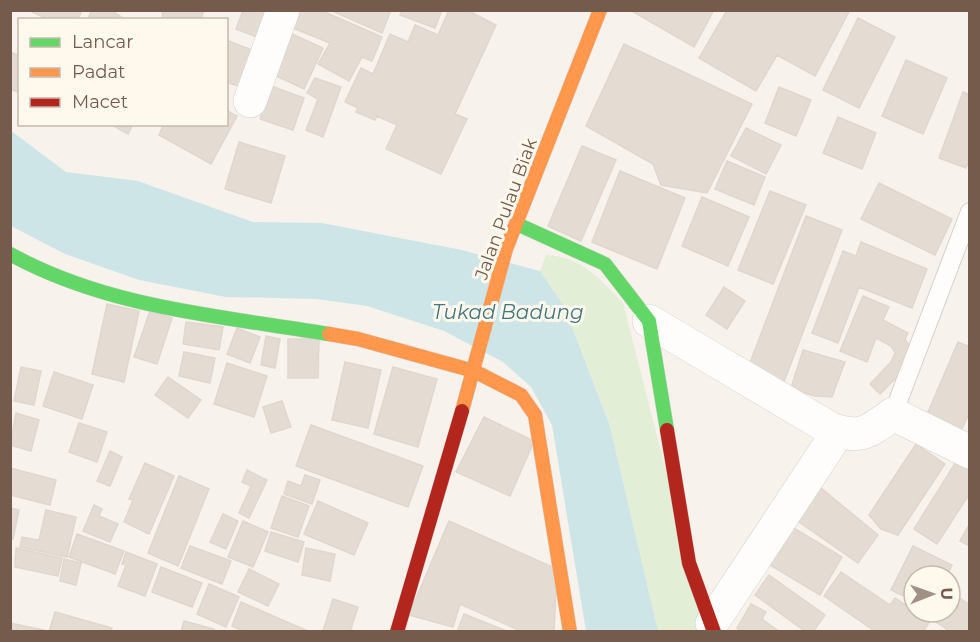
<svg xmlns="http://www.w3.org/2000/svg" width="980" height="642" viewBox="0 0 980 642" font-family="Montserrat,sans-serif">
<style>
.green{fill:#e3eed7}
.water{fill:#cee5e7}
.building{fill:#e4dcd3;stroke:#e0d6ce;stroke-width:1.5}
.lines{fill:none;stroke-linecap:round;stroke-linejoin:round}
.lane-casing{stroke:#d6d0ca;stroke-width:20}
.street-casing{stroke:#d6d0ca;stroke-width:34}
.fast-casing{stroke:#d6cfc8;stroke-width:15}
.slow-casing{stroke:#d6cfc8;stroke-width:15}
.jam-casing{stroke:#d6cfc8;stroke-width:15}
.lane{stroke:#fefdfc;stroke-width:18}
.street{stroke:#fefdfc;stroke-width:33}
.fast{stroke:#63d668;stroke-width:14}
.slow{stroke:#ff974d;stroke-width:14}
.jam{stroke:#b3261e;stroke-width:14}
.labels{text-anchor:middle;stroke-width:6;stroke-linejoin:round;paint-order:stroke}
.street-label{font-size:18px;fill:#755b4c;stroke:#fff8ed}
.water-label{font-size:20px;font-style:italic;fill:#437681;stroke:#fff8ed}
</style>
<rect width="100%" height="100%" fill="#f7f3ec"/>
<path class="green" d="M546,255c37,2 52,23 77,48l84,328h-49l-48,-205 -46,-120 -24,-35z"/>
<path class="water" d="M10,130l56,42 72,9 115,41 69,1 140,27 78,21 24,35 46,120 48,205h-72l-34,-206 -21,-38 -28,-25 -59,-31 -77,-25 -51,-7 -90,-2 -87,-17 -74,-26 -54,-28z"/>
<path class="building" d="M28,10h54l-4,10h-28z
M92,10h19l15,10h-39z
M162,10h42l-3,10h-38z
M243,10h36l-12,31 -31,-12z
M300,10h20l62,27 -10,24 -10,-4 -13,24 -31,-17 12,-21 -37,-15z
M330,10h61l-9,23z
M402,10h40l-7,18 -35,-13z
M449,10h18l29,15 -41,89 12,5 -26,55 -55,-25 11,-24 -20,-9 -2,4 -19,-8 2,-4 -13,-6 16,-34 12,6 17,-40 18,8 7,-17 23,10z
M630,10h84l-20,37z
M727,10h123l-35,66 -38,-21 -21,36 -57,-33z
M858,18l37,19 -36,71 -36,-18z
M292,34l31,14 -19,41 -30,-14z
M226,40l36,14 -13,36 -23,-8z
M624,44l128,60 -45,89 -46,-8 -8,-21 -67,-38z
M10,52l10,4v37l-10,-4z
M906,60l41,18 -24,56 -41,-18z
M315,78l26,9 -18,50 -17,-7 12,-31 -11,-6z
M271,86l33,12 -11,32 -33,-11z
M779,87l32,13 -15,36 -31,-13z
M963,92l7,3v63l-4,10 -27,-10z
M226,110l11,6 -26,48 -52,-29 5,-11h62z
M838,117l38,16 -14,36 -39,-16z
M110,124h23l-5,10z
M746,128l35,17 -15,29 -35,-18z
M239,142l46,14 -14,47 -46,-14z
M582,146l34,14 -35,81 -33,-15z
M727,161l38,16 -11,28 -39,-16z
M620,171l65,27 -28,71 -65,-27z
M879,183l73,36 -17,36 -74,-36z
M770,191l36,14 -33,79 -35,-14z
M702,197l47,20 -21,49 -46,-20z
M806,216l36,14 -60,157 -36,-14z
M861,242l66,27 -15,39 -53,-21 -21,56 -26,-10 31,-82 13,5z
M724,287l21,14 -18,28 -21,-14z
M863,296l26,11 -6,13 25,13 -3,6 9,15 -13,19 -21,21 -10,-10 21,-22 4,-9 -4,-7 -15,-8 -9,24 -27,-11z
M107,304l32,7 -15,71 -32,-8z
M150,311l22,7 -15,46 -23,-7z
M186,322l37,5 -4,23 -36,-6z
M237,328l23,9 -10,26 -23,-9z
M266,336l14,3 -5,29 -14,-3z
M288,339h31l-1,39h-30z
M958,342l12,5v64l-13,29 -34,-16z
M803,350l42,12 -13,35 -18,-1 -23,-8z
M184,352l31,6 -5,25 -31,-7z
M345,362l36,8 -13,58 -36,-8z
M227,363l40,13 -13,41 -40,-13z
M21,367l20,4 -7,34 -20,-4z
M393,367l44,12 -19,68 -44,-13z
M54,372l39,13 -11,34 -39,-13z
M168,377l33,23 -13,18 -33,-23z
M282,401l9,26 -20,6 -8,-26z
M16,413l23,7 -8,31 -21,-6z
M484,417l50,24 -24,55 -54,-24z
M79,423l28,9 -10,30 -28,-10z
M311,425l112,41 -15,41 -112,-41z
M916,444l29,20 -47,71 -17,-6 -12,-14z
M110,451l12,6 -12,29 -13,-5z
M959,457l11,6v30l-33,51 -23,-15z
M145,463l29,13 -25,58 -25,-12 9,-22 -4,-1z
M10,468l46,12 -6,25 -40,-10z
M247,470l20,10 -18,38 -10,-5 12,-27 -9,-4z
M305,475l15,5 -8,24 -28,-10 4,-13 13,5z
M179,476l30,13 -31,77 -30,-13z
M815,483l63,52 -20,28 -66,-46z
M282,496l27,10 -11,31 -27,-9z
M318,501l50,22 -14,32 -50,-21z
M94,505l8,4 -3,7 19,8 -8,18 -27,-11z
M10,508l9,2 -6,29 -3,-1z
M46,510l30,7 -9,40 -47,-10 2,-10 17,3z
M223,514l15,7 -12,28 -16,-7z
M243,521l25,11 -15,35 -25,-10z
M449,521l108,48 -3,63h-31l-63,-28 -7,23 -44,-12z
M970,523v23l-10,-5z
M792,527l50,30 -22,38 -50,-30z
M271,532l33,10 -6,20 -33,-11z
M77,534l47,17 -9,23 -46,-17z
M190,546l41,15 -9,23 -41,-16z
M913,546l39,19 -5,11h-33v25l-23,-11z
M16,548l46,10 -4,18 -43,-9z
M306,548l29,6 -5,27 -28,-6z
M126,552l31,12 -12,32 -27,-10 8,-21 -4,-1z
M64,559l17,4 -5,22 -16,-4z
M161,567l41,16 -10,24 -40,-15z
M249,569l30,15 -11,22 -30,-14z
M841,572l49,33 5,-7 35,23 -7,11h-47l-52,-36z
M769,575l56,40 -12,17h-7l-51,-37z
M209,584l30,13 -13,30 -29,-13z
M954,594l16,11v27h-19l-15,-10 7,-10h7v-12z
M333,599l25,8 -8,25 -27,-1z
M241,602l69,30h-64l-14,-6z
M751,604l15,8 -4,7 18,13h-38l-5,-4z
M55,612l57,16 -1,4h-62z
M464,614l45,18h-52z
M184,621l30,8v3h-33z
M10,623l34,7v2h-34z"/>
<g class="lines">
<defs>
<path id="lane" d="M893,414l77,-202"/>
<path id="street" d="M250,101l33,-91
M649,321l182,108c30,11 39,2 62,-15l77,38
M712,623l126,-191"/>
<path id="fast" d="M517,224l88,40 44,57 18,109
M10,254c98,54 210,62 319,80"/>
<path id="slow" d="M329,334l29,5 116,32 47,24 14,20 35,217
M462,411l44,-162 94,-239"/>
<path id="jam" d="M667,430l22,133 25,69
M397,632l65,-221"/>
</defs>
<use href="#lane" class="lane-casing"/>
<use href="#street" class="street-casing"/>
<use href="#fast" class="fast-casing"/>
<use href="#slow" class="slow-casing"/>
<use href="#jam" class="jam-casing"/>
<use href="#lane" class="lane"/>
<use href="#street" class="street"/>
<use href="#fast" class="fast"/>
<use href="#slow" class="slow"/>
<use href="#jam" class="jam"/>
</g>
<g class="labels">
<g class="street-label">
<text transform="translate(506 209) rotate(-70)" y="6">Jalan Pulau Biak</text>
</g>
<g class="water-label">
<text x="508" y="319">Tukad Badung</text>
</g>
</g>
<rect width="980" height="642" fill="none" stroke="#755b4c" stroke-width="24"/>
<rect x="18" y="18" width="210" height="108" fill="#fff8ed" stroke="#c8b9ad" stroke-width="1.5"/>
<rect x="30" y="38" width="30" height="9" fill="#63d668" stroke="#c8b9ad" stroke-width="1.5"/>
<text x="72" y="48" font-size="18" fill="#755b4c">Lancar</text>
<rect x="30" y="68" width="30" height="9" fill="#ff974d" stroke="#c8b9ad" stroke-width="1.5"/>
<text x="72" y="78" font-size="18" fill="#755b4c">Padat</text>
<rect x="30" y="98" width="30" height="9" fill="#b3261e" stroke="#c8b9ad" stroke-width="1.5"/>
<text x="72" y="108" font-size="18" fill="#755b4c">Macet</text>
<g transform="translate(932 594) rotate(89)"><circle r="28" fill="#fff8ed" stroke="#c8b9ad" stroke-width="1.5"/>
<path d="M0-4.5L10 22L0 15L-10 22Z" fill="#a29084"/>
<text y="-9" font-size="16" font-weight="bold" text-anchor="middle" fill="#755b4c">U</text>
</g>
</svg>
